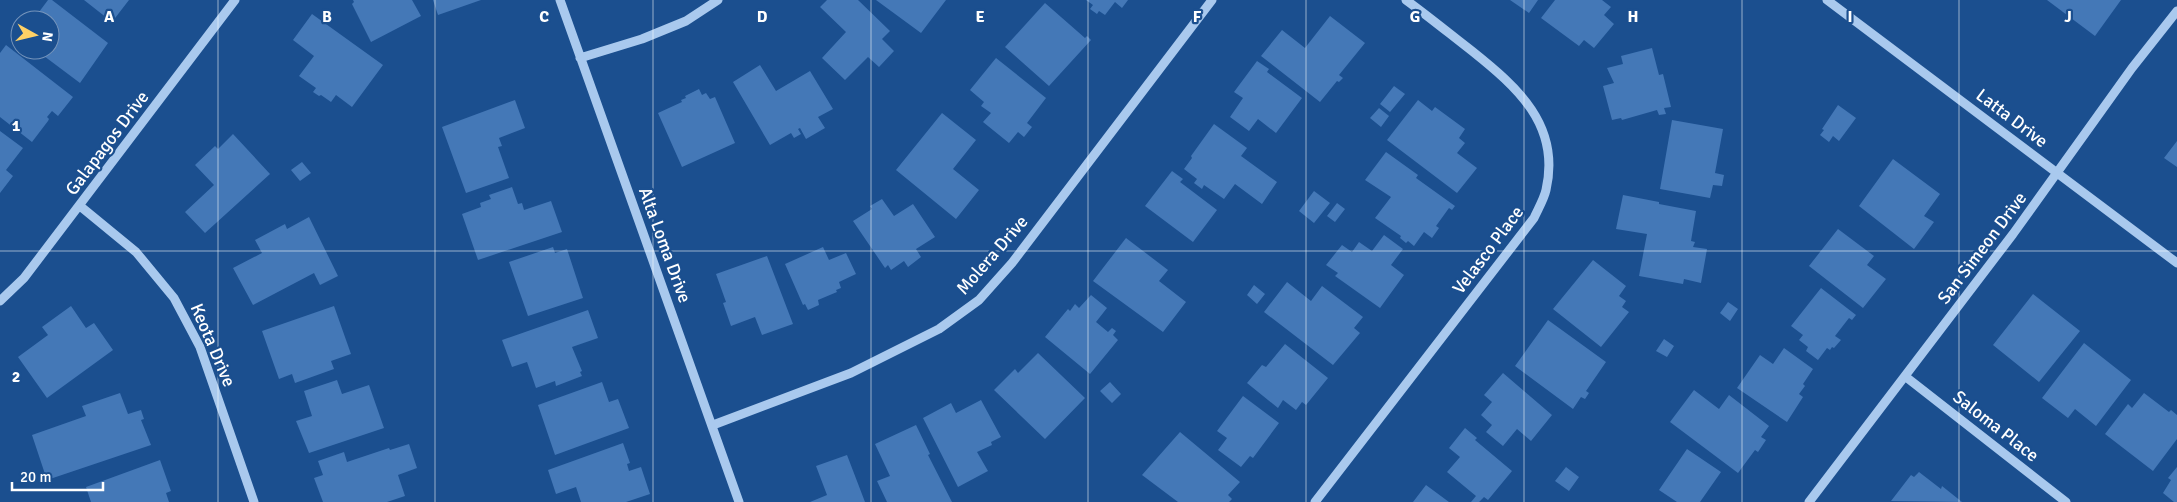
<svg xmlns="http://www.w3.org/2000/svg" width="2177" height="502" viewBox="0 0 2177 502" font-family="Signika,sans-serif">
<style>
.building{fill:#4478b7}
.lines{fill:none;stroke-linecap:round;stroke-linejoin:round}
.minor{stroke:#a9c9ee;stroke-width:9}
.grid{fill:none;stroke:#fff;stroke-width:1;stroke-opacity:0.55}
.labels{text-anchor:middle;stroke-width:4.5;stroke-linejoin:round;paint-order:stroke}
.street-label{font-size:18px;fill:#fff;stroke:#1b4f8f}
.grid-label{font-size:16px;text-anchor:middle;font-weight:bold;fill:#fff;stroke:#1b4f8f;stroke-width:4.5;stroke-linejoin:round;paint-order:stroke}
</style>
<rect width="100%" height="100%" fill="#1b4f8f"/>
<path class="building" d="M48,0h4l56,43 -28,40 -44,-33h14v-30h-17z
M84,0h45l-17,22z
M353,0h59l9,16 -50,26 -19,-38 2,-2z
M433,0h48l-43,15z
M827,0h31l32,31 -8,8 12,12 -15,16 -11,-10 -23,23 -23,-22 24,-26 -26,-25z
M876,0h70l-25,33z
M1086,0h42l-6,8 -7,-6 -10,13 -6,-4 -2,3 -7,-5 3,-4z
M1510,0h28l-9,13z
M1555,0h47l9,7 -7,8 10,9 -20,24 -10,-8 -5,6 -38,-28z
M2047,0h74l-26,36z
M1045,3l40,35 2,-2 4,4 -42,46 -44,-39z
M312,14l71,51 -31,42 -16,-12 -5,7 -10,-7 -2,1 -6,-4 3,-4 -17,-12 15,-20 -21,-16z
M1330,16l35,27 -26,32 4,3 -4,4 -2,-1 -17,21 -59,-46 21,-26 23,18z
M6,45l67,52 -15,19 -6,-5 -5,6 2,2 -1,2 -16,21 -32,-25v-64z
M1652,48l7,27 4,-1 8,33 -7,1 2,6 -7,1 -2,-5 -35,10 -1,-2 -9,2 -9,-34 11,-3 -7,-15 16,-4 -2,-8z
M996,58l50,40 -19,25 5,4 -8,10 -6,-5 -9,11 -26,-21 8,-9 -10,-7 3,-4 -14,-12z
M1257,61l12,8 -2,3 35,26 -26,35 -18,-14 -9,12 -19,-14 13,-19 -9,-6z
M760,65l16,26 34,-20 23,38 -15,8 7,11 -19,11 -6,-11 -2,1 3,5 -7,4 -3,-5 -21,12 -37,-63z
M1394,86l11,8 -15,18 -10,-8z
M699,89l3,6 4,-2 4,6 5,-2 20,46 -53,24 -24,-54 24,-11 -1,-2 5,-2 -1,-2z
M515,100l10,28 -26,10 3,8 -4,1 11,31 -43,15 -24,-66z
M1418,100l14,11 3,-4 30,22 -6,9 6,5 -8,10 20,15 -20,25 -70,-53z
M1838,105l18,13 -17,23 -6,-5 -4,6 -9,-7 4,-5 -2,-1z
M1379,108l10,8 -8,11 -11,-9z
M942,113l34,27 -23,29 26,21 -23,29 -60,-49z
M1672,120l51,9 -8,44 9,2 -2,11 -9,-1 -3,13 -50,-9z
M1214,124l33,24 -6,8 36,26 -15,22 -27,-20 -11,15 -20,-14 -2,4 -8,-6 3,-4 -13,-10 8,-11 -1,-2z
M0,131l23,17 -17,22 7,6 -13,17z
M233,134l37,40 -65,59 -20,-21 29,-27 -19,-20 20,-19 3,3z
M2177,141v26l-13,-9z
M1386,152l32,23 -2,3 39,28 -3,4 -3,-2 -13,18 3,2 -7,10 -8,-6 -10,14 -6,-5 -2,2 -6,-5 1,-2 -26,-18 16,-21 -26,-17z
M1893,159l47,35 -16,22 10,6 -20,27 -55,-43z
M302,162l9,11 -11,8 -9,-11z
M1172,171l11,8 -3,3 37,28 -24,32 -48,-36z
M512,187l6,17 4,-1 2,7 27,-9 11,31 -84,28 -16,-46 19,-7 -1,-4 11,-4 -2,-4z
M1314,191l16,12 -16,20 -15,-12z
M1623,195l36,7v2l37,7 -5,30 4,1 -2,5 14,2 -6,34 -17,-4 -1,5 -44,-8 8,-42 -31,-5z
M882,199l12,17 19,-12 22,33 -19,12 5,8 -13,10 -4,-6 -13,9 -3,-5 -3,3 -32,-47 19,-12 -2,-3z
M1337,203l8,6 -10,13 -8,-6z
M309,217l29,59 -18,9 -6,-12 -61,32 -20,-37 29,-15 -7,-13 30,-16 2,5z
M1838,229l36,27 -7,9 19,14 -23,29 -54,-42z
M1384,235l19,14 -12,16 13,10 -24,33 -45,-32 3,-3 -12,-8 16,-20 10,7 7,-10 13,9z
M1126,238l42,32 -9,11 27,21 -23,30 -70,-51z
M553,247l2,6 12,-4 16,49 -55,18 -19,-54z
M823,247l6,13 17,-7 10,21 -17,8 2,6 -5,2 1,2 -19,8 1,5 -11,5 -3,-6 -2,1 -18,-41z
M767,256l26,68 -31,11 -7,-18 -24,9 -8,-23 3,-1 -10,-28z
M1593,260l33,26 -7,10 7,5 -4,6 7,5 -28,35 -48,-38z
M1287,282l24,19 11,-15 41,31 -9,11 6,5 -27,32 -69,-53z
M1254,285l11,9 -8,10 -10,-9z
M1821,288l35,27 -4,5 -3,-2 -14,18 6,4 -7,8 -2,-1 -2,3 -3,-2 -9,12 -12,-9 2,-4 -9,-7 4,-5 -12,-9z
M2033,294l47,37 -41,51 -46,-37z
M1091,295l16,13 -11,14 12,10 4,-4 4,3 -3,4 5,5 -28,34 -45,-37 23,-28 2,2 5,-7 4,4z
M1728,302l10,7 -8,12 -10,-8z
M71,306l15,22 8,-5 19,27 -66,48 -29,-41 30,-22 -6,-8z
M334,306l17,48 -20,7 3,8 -39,14 -3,-9 -13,5 -17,-48z
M588,310l10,28 -26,9 10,24 -2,1 2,4 -26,10 -1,-5 -19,7 -9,-26 -15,5 -10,-27z
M1548,320l58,42 -20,29 3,2 -4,6 -4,-2 -8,12 -58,-43z
M1664,339l10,7 -7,11 -11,-6z
M2084,343l47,37 -35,46 -21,-17 -7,9 -26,-20z
M1285,344l43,34 -22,27 -4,-3 -6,8 -13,-10 -5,8 -31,-25 15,-18 4,2z
M1784,348l29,21 -10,15 2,2 -6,8 4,3 -16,25 -50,-34 23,-33 13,9z
M1038,353l47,45 -40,41 -51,-49 21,-21 3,4z
M1503,373l49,42 -21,26 -14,-12 -14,17 -17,-14 6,-7 -11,-10 11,-13 -8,-7z
M337,380l5,14 27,-9 15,43 -75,25 -13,-32 16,-5 -8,-25z
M602,382l7,20 9,-3 11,29 -74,27 -17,-50z
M1110,382l11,12 -9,9 -12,-12z
M1694,390l25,19 10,-14 40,31 -8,11 5,3 -8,12 -3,-2 -17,23 -68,-51z
M120,393l8,21 13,-4 3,9 -3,1 10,25 -104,35 -15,-45 54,-19 -4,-10z
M2144,393l25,19 2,-2 6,5v24l-24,32 -48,-37 23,-30 4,4z
M1243,396l36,27 -26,35 -3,-2 -9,11 -23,-17 9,-12 -10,-7z
M981,400l20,37 -10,5 1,3 -15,7 11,19 -30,16 -35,-69 28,-15 5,10z
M916,425l14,29 -2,1 24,47h-65l-10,-21 13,-5 -15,-32z
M1465,428l12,10 -2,2 37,31 -24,29 -4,-3 -5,5h-8l5,-6 -29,-24 13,-15 -11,-9z
M1180,432l60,50 -12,13 4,4 -3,3h-51l-36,-27z
M623,443l7,20 -3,1 2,7 12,-4 9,27 -24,8h-45l-5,-15 -20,7 -8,-24z
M409,444l8,24 -19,7 7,21 -18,6h-64l-9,-24 9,-3 -5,-14 26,-9 3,10 42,-14 1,2z
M1687,449l34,23 -21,30h-23l-18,-12z
M847,455l18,47h-55l17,-7 -11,-29z
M160,460l11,31 -5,2 3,9h-78l-5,-15z
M1566,467l13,10 -10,14 -14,-10z
M2177,467v35h-3l-11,-9 8,-13 -3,-2z
M1919,472l22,17 1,-3 20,16 -71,-1 20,-26 3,2z
M1426,485l23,17h-36z"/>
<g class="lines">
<path class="minor" d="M560,0l179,502
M1827,0l350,263
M580,58l62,-19 44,-18 32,-21
M80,206l56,46 38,46 26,49 54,155
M0,301l24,-23 211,-278
M1906,377l160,125
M713,425l138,-52 88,-44 40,-29 33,-37 200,-263
M1315,502l219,-284c4,-9 10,-19 12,-28 15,-65 -29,-103 -74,-139 -22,-17 -44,-35 -66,-51
M1809,502l204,-268 119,-166 45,-57"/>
</g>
<path class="grid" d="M218,0v502M435,0v502M653,0v502M871,0v502M1088,0v502M1306,0v502M1524,0v502M1742,0v502M1959,0v502M0,251h2177"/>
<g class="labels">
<g class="street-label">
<text transform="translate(2012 118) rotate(37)" y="6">Latta Drive</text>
<text transform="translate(107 143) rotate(-53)" y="6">Galapagos Drive</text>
<text transform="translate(665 245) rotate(70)" y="6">Alta Loma Drive</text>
<text transform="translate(1982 248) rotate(-53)" y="6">San Simeon Drive</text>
<text transform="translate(1488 250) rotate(-53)" y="6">Velasco Place</text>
<text transform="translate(992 255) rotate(-49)" y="6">Molera Drive</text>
<text transform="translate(213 345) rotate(67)" y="6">Keota Drive</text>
<text transform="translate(1996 426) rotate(38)" y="6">Saloma Place</text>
</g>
</g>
<g class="grid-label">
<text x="109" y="22">A</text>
<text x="327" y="22">B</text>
<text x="544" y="22">C</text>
<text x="762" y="22">D</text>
<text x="980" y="22">E</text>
<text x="1197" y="22">F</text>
<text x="1415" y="22">G</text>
<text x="1633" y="22">H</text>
<text x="1850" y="22">I</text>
<text x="2068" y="22">J</text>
<text x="16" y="131">1</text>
<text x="16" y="382">2</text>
</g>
<g transform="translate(35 35) rotate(98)"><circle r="24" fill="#1b4f8f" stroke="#7695bc"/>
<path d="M0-4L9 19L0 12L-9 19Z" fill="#ffd166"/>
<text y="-8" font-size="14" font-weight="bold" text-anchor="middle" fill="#ffffff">N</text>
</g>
<path d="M12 482v8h91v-8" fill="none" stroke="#ffffff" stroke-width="2.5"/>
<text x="20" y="482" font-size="15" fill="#ffffff" stroke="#1b4f8f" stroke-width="4" paint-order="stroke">20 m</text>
</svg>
